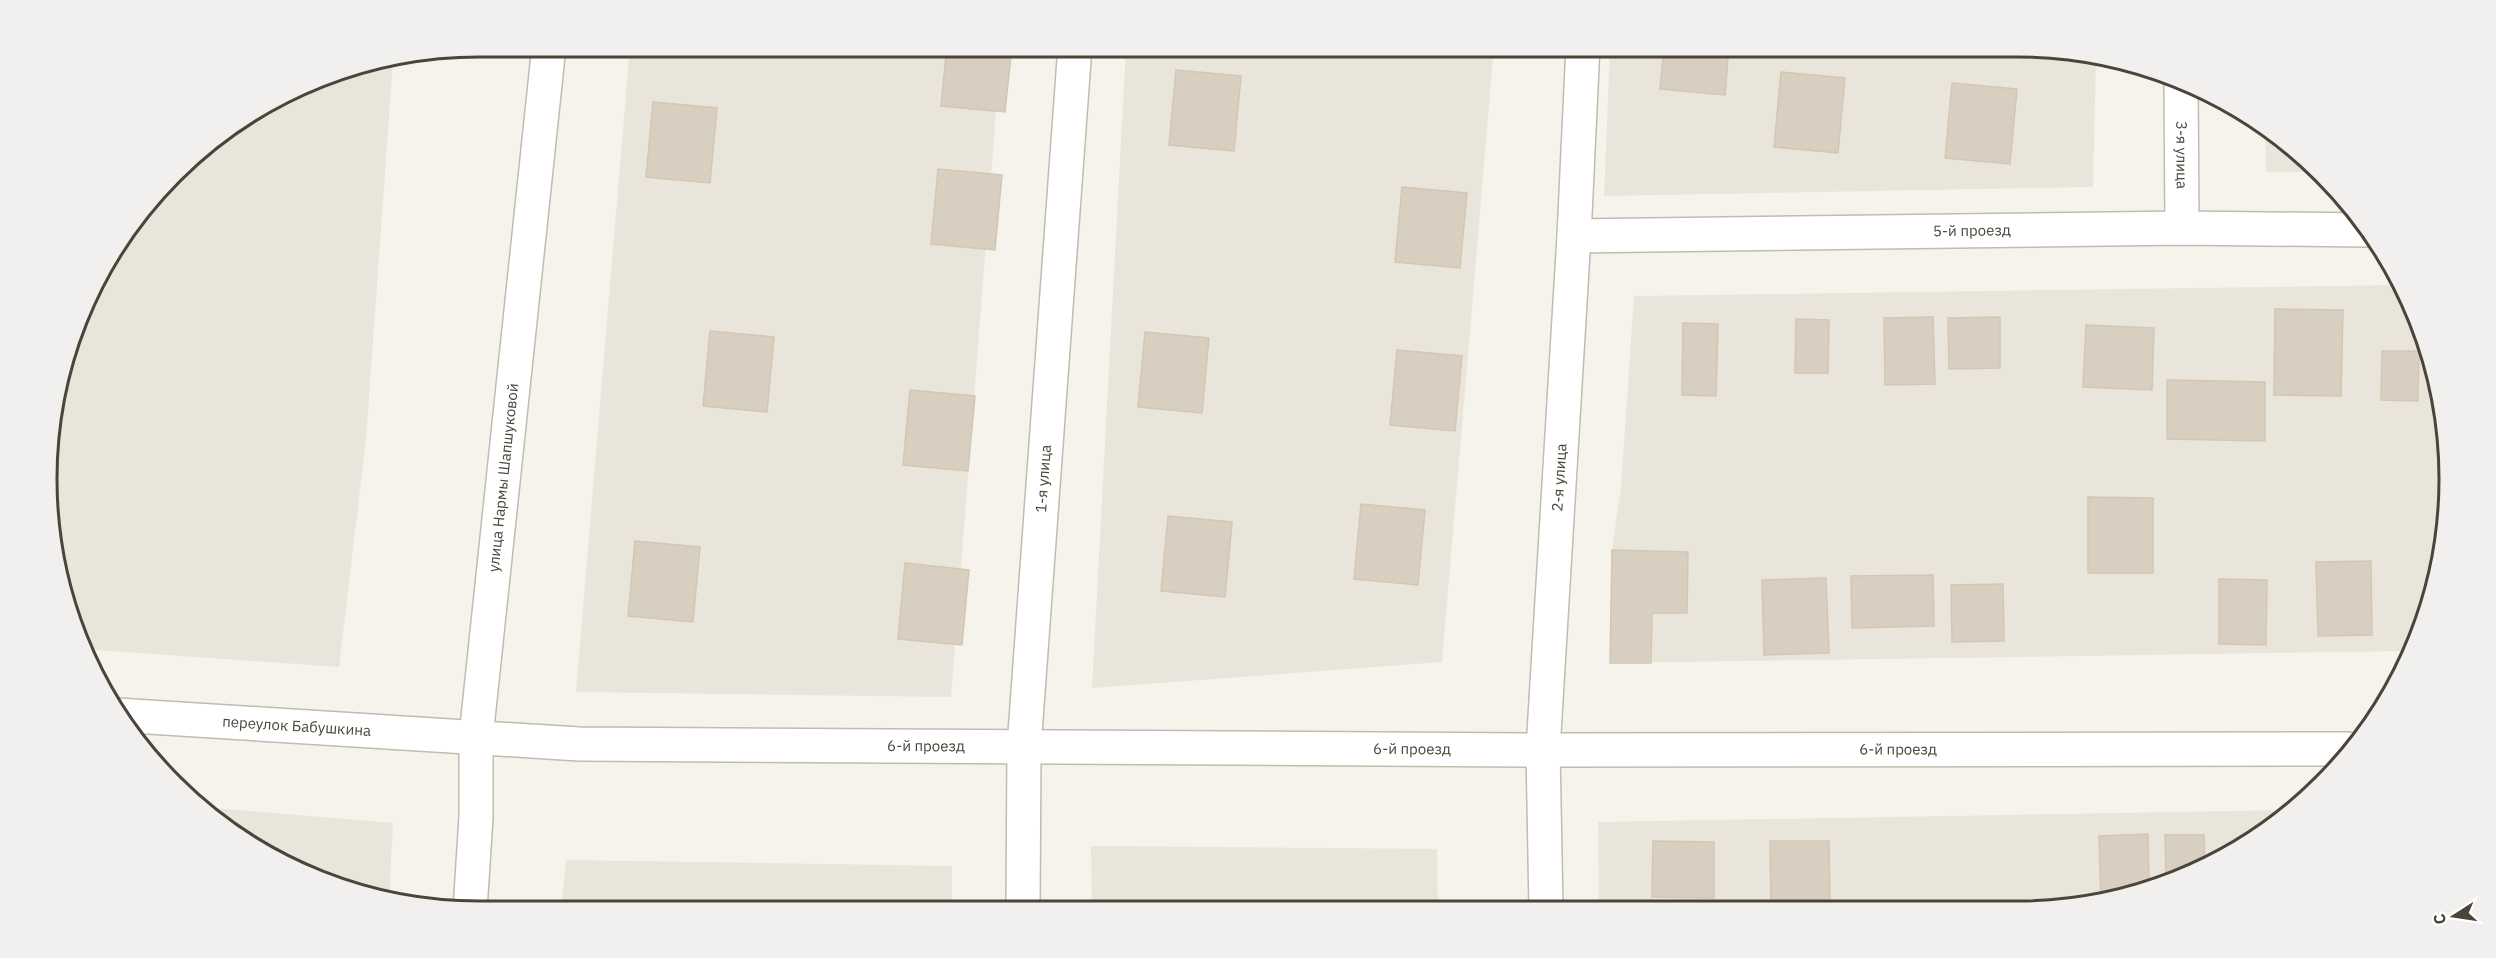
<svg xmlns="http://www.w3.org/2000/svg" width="2496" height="958" viewBox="0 0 2496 958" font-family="'IBM Plex Sans',sans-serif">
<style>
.residential{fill:#eae5da}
.building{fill:#d8cfc1;stroke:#d3c7b4;stroke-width:1.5}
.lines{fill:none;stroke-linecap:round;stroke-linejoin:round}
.minor-casing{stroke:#c2bbae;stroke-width:36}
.minor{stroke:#fff;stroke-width:33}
.labels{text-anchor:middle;stroke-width:4.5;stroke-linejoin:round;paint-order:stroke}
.street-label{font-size:15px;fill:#4b4439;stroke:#fff}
.rim{fill:none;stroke:#4b4439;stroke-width:3}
</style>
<rect width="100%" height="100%" fill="#f6f3ec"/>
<path class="residential" d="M2017,46l79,11 -3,130 -489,9 6,-149z
M630,47h371l-50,650 -375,-5z
M1126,47h368l-52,615 -350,26z
M393,61l-27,378 -27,228 -257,-18 -27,-85 -5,-142 19,-82 35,-77 90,-109 69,-50 77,-34z
M2265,127l16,9 38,36h-53z
M2402,285l25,55 19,83 3,85 -14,83 -25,60 -800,12 2,-113 9,-63 13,-191z
M202,807l191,16 -4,77 -22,-3 -80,-30 -71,-45z
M2294,810l-86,57 -134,41 -475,1 -1,-87z
M1091,846l346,3 1,60 -346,1z
M566,860l386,6v44l-391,1z"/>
<path class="building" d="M947,46h65l-7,66 -64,-6z
M1436,46h55v6z
M1664,46h65l-4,49 -65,-6z
M1176,70l65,6 -7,75 -65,-6z
M1781,72l64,6 -7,75 -64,-6z
M1952,83l65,6 -7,75 -65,-6z
M653,102l64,6 -7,75 -64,-6z
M938,169l64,6 -7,75 -64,-6z
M1402,187l65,6 -7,75 -65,-6z
M2275,309l68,1 -2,86 -67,-1z
M1933,317l2,67 -50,1 -1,-67z
M2000,317v51l-51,1 -1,-51z
M1796,319l33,1 -1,53h-33z
M1683,323l35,1 -2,72 -34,-1z
M2086,325l68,3 -2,62 -69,-3z
M710,331l64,6 -7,75 -64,-6z
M1145,332l64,6 -7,75 -64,-6z
M1397,350l65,6 -7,75 -65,-6z
M2382,351h37l-1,50 -37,-1z
M2167,380l98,2v59l-98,-2z
M910,390l65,6 -7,75 -65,-6z
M2088,497l65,1v75h-65z
M1361,504l64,6 -7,75 -64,-6z
M1168,516l64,6 -7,75 -64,-6z
M635,541l65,6 -7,75 -65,-6z
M1612,550l76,2 -1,61h-35l-1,50h-41z
M2371,561l1,74 -54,1 -2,-74z
M905,563l64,7 -7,75 -64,-6z
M1933,575l1,51 -82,2 -1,-52z
M1826,578l3,75 -65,2 -2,-75z
M2219,579l48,1 -1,65 -47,-1z
M2003,584l1,57 -52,1 -1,-57z
M2148,834l1,51 -48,14 -2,-63z
M2165,835h39l1,33 -39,12z
M1653,841l61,1v56l-62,-1z
M1770,841h59l1,67h-59z"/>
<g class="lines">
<defs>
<g id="minor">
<path id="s1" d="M2181,81l1,147"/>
<path id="s2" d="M1574,236l608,-8 186,2"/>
<path id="s3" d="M117,715l462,29 964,6 804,-1"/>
<path id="s4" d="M1546,909l-3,-159 31,-514 9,-190"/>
<path id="s5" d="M470,910l6,-93v-80l73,-691"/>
<path id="s6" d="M1023,910l1,-163 51,-701"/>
</g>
</defs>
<use href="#minor" class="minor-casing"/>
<use href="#minor" class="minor"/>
</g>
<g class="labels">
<g class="street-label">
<text dy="5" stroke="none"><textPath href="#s1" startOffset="74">3-я улица</textPath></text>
<text dy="5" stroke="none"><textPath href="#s2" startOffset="398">5-й проезд</textPath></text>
<text dy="5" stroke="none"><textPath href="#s5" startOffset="434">улица Нармы Шапшуковой</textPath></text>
<text dy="5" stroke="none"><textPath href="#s6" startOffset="432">1-я улица</textPath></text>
<text dy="5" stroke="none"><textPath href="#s4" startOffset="432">2-я улица</textPath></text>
<text dy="5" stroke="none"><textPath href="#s3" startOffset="180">переулок Бабушкина</textPath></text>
<text dy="5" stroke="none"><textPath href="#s3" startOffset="810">6-й проезд</textPath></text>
<text dy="5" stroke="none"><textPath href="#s3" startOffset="1296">6-й проезд</textPath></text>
<text dy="5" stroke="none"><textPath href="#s3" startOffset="1782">6-й проезд</textPath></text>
</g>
</g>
<path d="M0 0H2496V958H0ZM479 57H2017A422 422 0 0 1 2439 479V479A422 422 0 0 1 2017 901H479A422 422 0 0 1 57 479V479A422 422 0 0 1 479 57Z" fill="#f1f0ef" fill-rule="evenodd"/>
<path class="rim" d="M479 57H2017A422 422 0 0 1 2439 479V479A422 422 0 0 1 2017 901H479A422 422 0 0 1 57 479V479A422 422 0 0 1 479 57Z"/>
<g transform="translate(2454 916) rotate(258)" stroke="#ffffff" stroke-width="4.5" paint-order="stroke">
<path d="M0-4.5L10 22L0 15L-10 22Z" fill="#4b4439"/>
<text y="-9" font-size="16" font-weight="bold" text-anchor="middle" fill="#4b4439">С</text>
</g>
</svg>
